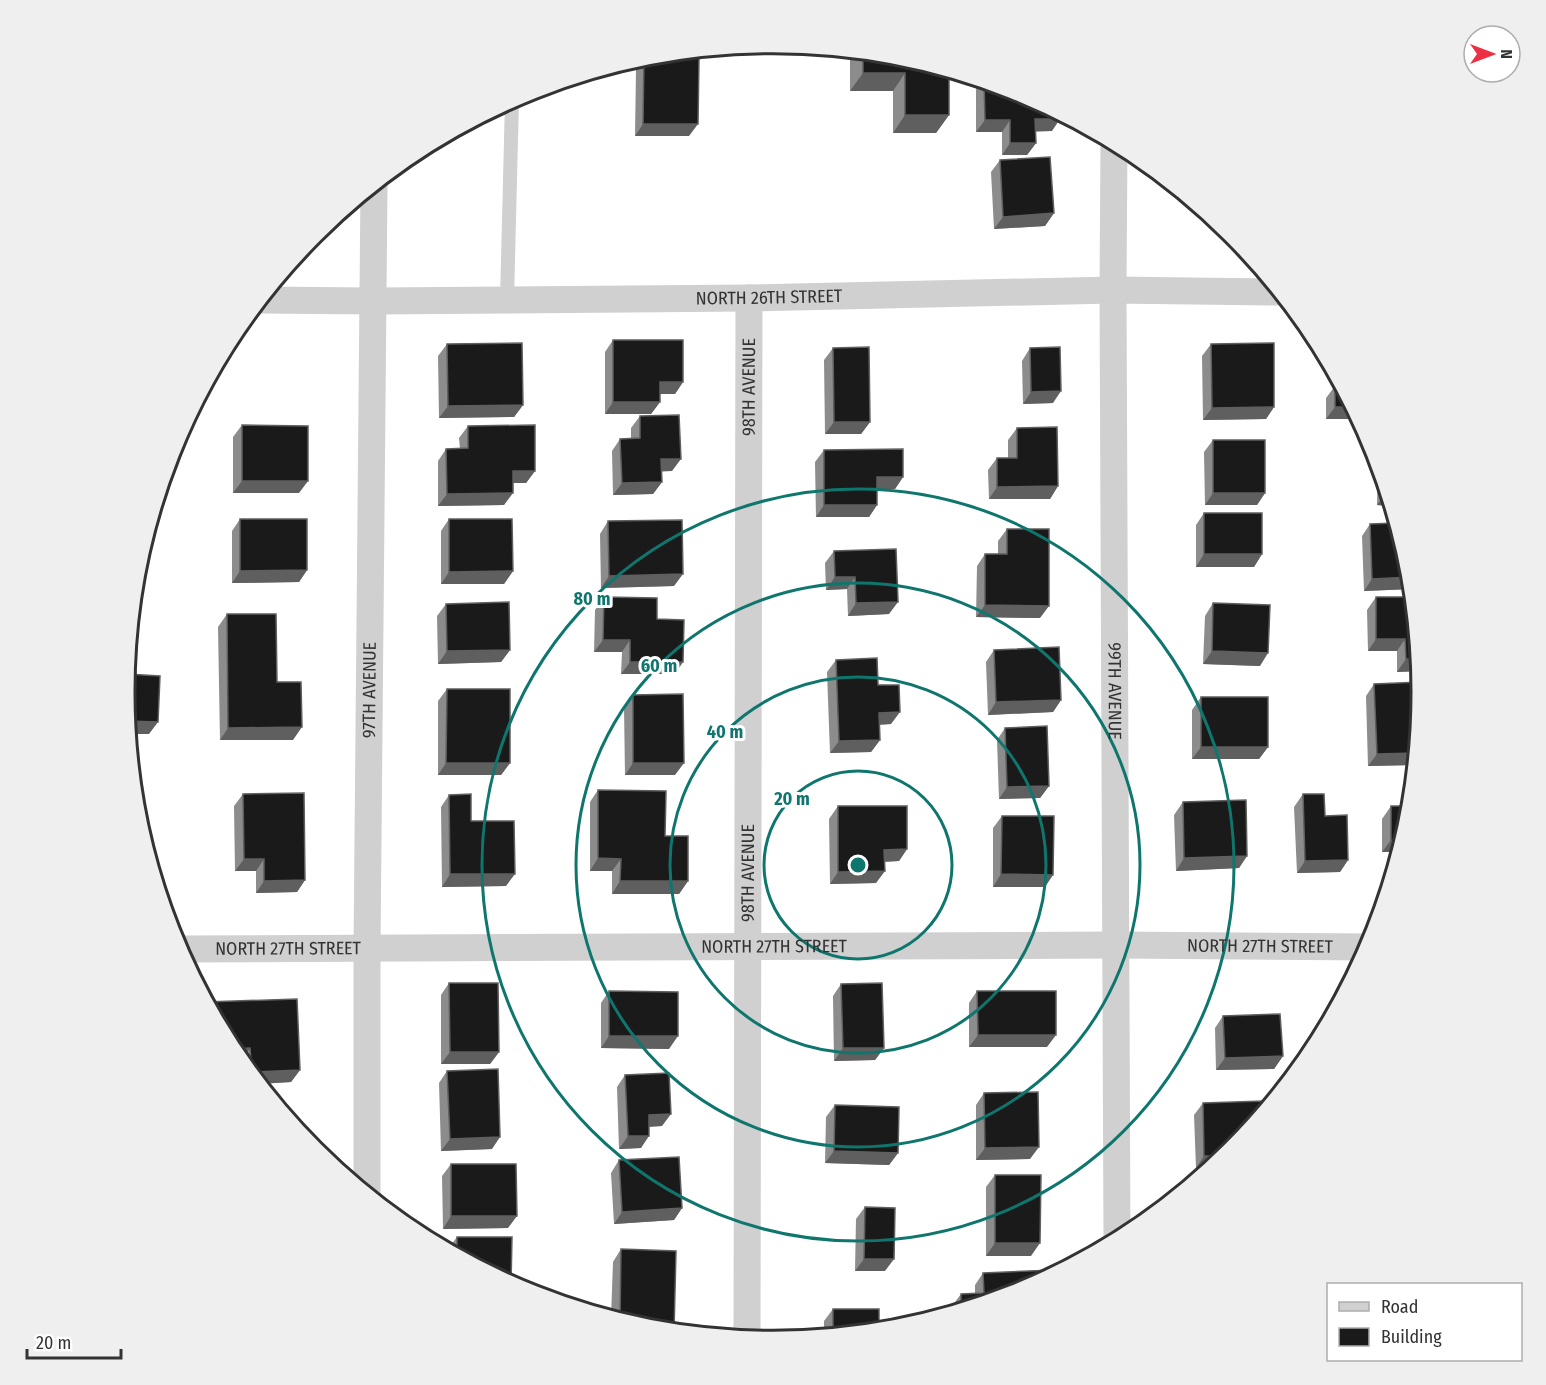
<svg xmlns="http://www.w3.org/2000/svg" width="1546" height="1385" viewBox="0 0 1546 1385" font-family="'Fira Sans Condensed',sans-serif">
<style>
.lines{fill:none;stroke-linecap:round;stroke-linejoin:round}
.lane{stroke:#d0d0d0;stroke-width:14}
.street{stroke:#d0d0d0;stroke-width:27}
.wall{fill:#8c8c8c}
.shaded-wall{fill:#5f5f5f}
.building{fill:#1a1a1a;stroke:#5f5f5f;stroke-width:1.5}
.ring{fill:none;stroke:#0f766e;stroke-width:3}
.labels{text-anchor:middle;stroke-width:6;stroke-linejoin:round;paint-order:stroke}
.street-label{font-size:18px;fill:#333;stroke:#fff}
.rim{fill:none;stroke:#333;stroke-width:3}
.centre{fill:#0f766e;stroke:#fff;stroke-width:3}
.ring-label{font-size:18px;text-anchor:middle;font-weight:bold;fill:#0f766e;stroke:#fff;stroke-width:6;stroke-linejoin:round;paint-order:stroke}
</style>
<rect width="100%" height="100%" fill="#fff"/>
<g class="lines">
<path class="lane" d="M507,300l5,-200"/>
<g class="street">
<path id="s1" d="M1114,142l-1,148 4,951"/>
<path id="s2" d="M259,300l115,1 375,-3 364,-8 167,2"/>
<path id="s3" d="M178,949l939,-4 252,2"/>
<path id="s4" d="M367,1194v-245l7,-765"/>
<path id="s5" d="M747,1339l2,-1041"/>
</g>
</g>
<path class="wall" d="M850,51l50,5 27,17h16v-4l19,6 -13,-1v41l-13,18h-43v-42h-43z
M644,57l45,79h-54l1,-66z
M979,80l43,13 30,38h-16v12l-9,12h-25v-23h-26v-47z
M1000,160l54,53 -9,13 -51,3 -3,-57z
M613,340l70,42 -8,12h-15v8l-9,12h-46v-62z
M447,344l76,61 -9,12 -75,1 -1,-62z
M1211,344l63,63 -8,12 -63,1 -1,-64z
M833,348l37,74 -9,12h-36l-1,-74z
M1030,348l23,55 -30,1 -1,-43z
M1335,386l24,33h-33v-21z
M640,416l32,55h-11l1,11 -9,12 -40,1 -1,-44 8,-12h11v-11z
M242,425l57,68h-66v-56z
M468,426l67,45 -9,12h-13l-9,22 -66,1v-45l8,-12h14l-1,-11z
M1017,428l41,58 -8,13h-61l-1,-29 9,-12h11v-18z
M1213,440l52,53 -8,12h-52l-1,-53z
M824,450l79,27 -8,12h-18v16l-8,12h-53l-1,-55z
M1378,461l13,45 -14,-1z
M1204,513l58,41 -8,13h-58v-42z
M240,519l67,51 -8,12 -67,1v-52z
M449,519l64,52 -9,13h-63v-53z
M608,521l66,65 -73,2 -1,-54z
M1370,524l40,42 2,23 -48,2 -2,-55z
M1007,529l33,89 -64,-1 1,-51 8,-12h13v-13z
M834,551l55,63 -41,2 -1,-27 -21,1 -1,-27z
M604,597l53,22 18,55h-54l1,-22h-28l1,-42z
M1376,597h37l7,74 -23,1v-21h-29l-1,-41z
M1213,603l47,63 -57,-2 2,-48z
M446,604l64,46 -9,12 -63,2 -1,-48z
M227,614l50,68 16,58h-73l-2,-113z
M994,650l67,50 -8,12 -65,3 -2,-53z
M836,660l42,25 13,39 -12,1 1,15 -9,12 -41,1 -3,-81z
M1374,684l48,9 -7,72 -47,1 -2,-70z
M447,689l63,74 -9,12h-63v-74z
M633,695l42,80h-50l-1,-68z
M1201,697l67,50 -9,12h-67v-49z
M1005,728l44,58 -9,12 -41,1 -2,-59z
M598,790l67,46 23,45 -9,13h-67v-23h-22v-69z
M243,794l62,86 -8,12 -41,1v-22h-21l-1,-65z
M1303,794l22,22 23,44 -8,12 -43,1 -3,-66z
M449,795l22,26 35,65 -64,1 -1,-80z
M1183,802l64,54 -8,12 -63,3 -2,-56z
M838,806l69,43 -8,12 -15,1 -8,21 -46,1 -1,-65z
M1391,806l18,13 -10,33h-17v-33z
M1002,816l43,71h-52v-59z
M449,983l50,69 -9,12h-49v-69z
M841,984l43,64 -9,12 -41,1 -1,-65z
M609,991l60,58 -68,-1v-45z
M977,991l70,56h-78v-44z
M297,999l3,71 -9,12 -32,2 -17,-20v-3h-2l-7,-8z
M1223,1016l60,40 -9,13 -58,1 -1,-42z
M447,1071l45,78 -51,2 -2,-68z
M625,1075l37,51 -13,1 -8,21 -22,1 -2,-62z
M984,1093l46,66 -54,1v-55z
M1203,1103l29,49 -20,16h-16l-2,-53z
M835,1105l63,48 -9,12 -64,-2 1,-46z
M619,1160l63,48 -8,12 -60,4 -3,-51z
M451,1164l57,64 -65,1 -1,-53z
M995,1175l36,81h-45v-69z
M865,1207l20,64h-30l1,-52z
M457,1237l54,48 -63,-34v-2z
M621,1249l25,80 -35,-11 2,-56z
M983,1273l38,19 -69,21v-7l9,-12 14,-1v-8z
M833,1309l46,22 -55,5v-15z"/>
<path class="shaded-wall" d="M946,70l16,5 -19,-1z
M863,73h42l-12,18h-43z
M905,115h44l-13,18h-43z
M1035,119h25l-8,12 -25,1z
M985,120h25l-8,12h-26z
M643,124h55l-9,12h-54z
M1010,143h26l-9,12h-25z
M1054,213l-9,13 -51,3 9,-12z
M660,382h23l-8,12h-24z
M1061,391l-8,12 -30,1 8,-12z
M613,402h47l-9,12h-46z
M523,405l-9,12 -75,1 9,-12z
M1274,407l-8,12 -63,1 9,-12z
M1335,407h18l6,12h-33z
M834,422h36l-9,12h-36z
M661,459h20l-9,12 -20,1z
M513,471h22l-9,12h-22z
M877,477h26l-8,12h-26z
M242,481h66l-9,12h-66z
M662,482l-9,12 -40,1 9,-12z
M1058,486l-8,13h-61l8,-12z
M513,493l-9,12 -66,1 9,-12z
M1213,493h52l-8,12h-52z
M1386,493h2l3,13 -14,-1z
M824,505h53l-8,12h-53z
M1204,554h58l-8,13h-58z
M307,570l-8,12 -67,1 8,-12z
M513,571l-9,13h-63l8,-12z
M683,574l-9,12 -73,2 8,-12z
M835,577h20l-8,12 -21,1z
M1411,577l1,12 -48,2 8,-12z
M898,602l-9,12 -41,2 8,-13z
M985,605l64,1 -9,12 -64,-1z
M1376,639h29l-8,12h-29z
M603,640h27l-8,12h-28z
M510,650l-9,12 -63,2 9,-13z
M1212,651l56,2 -8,13 -57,-2z
M1406,659h13l1,12 -23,1z
M630,662h53l-8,12h-54z
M1061,700l-8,12 -65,3 8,-13z
M900,712l-9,12 -21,1 9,-12z
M127,721l31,1 -9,12h-21z
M302,727l-9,13h-73l8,-12z
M880,740l-9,12 -41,1 9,-12z
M1201,747h67l-9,12h-67z
M1416,753l-1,12 -47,1 9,-12z
M446,763h64l-9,12h-63z
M633,763h51l-9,12h-50z
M1049,786l-9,12 -41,1 8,-12z
M1391,840h12l-4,12h-17z
M907,849l-8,12 -23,1 8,-12z
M1247,856l-8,12 -63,3 8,-13z
M598,858l23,1 -9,12h-22z
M244,859h20l-8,12h-21z
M1348,860l-8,12 -43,1 8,-12z
M885,871l-9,12 -46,1 8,-12z
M450,874h65l-9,12 -64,1z
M1001,874l52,1 -8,12h-52z
M305,880l-8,12 -41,1 8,-12z
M620,881h68l-9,13h-67z
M978,1035h78l-9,12h-78z
M609,1036h69l-9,13 -68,-1z
M250,1048l-8,13h-2l-9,-12z
M843,1048h41l-9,12 -41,1z
M450,1052h49l-9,12h-49z
M1283,1056l-9,13 -58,1 9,-12z
M300,1070l-9,12 -32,2 -9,-10 2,-2z
M671,1114l-9,12 -22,1 9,-12z
M628,1136h21l-8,12 -22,1z
M500,1137l-8,12 -51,2 9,-12z
M1039,1147l-9,12 -54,1 9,-12z
M834,1151l64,2 -9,12 -64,-2z
M1204,1156h23l-15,12h-16z
M682,1208l-8,12 -60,4 8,-12z
M451,1216h66l-9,12 -65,1z
M995,1243h45l-9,13h-45z
M864,1259h30l-9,12h-30z"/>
<path class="building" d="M863,52l37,4 27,8v9h22v42h-44v-42h-42z
M644,57l55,1 -1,66h-55z
M984,82l38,11 38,21v5h-25l1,24h-26v-23h-25z
M1050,157l4,56 -51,4 -3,-57z
M613,340h70v42h-23v20h-47z
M522,343l1,62 -75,1 -1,-62z
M1274,343v64l-62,1 -1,-64z
M869,347l1,75h-36l-1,-74z
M1060,347l1,44 -30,1 -1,-44z
M1335,386h6l12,21h-18z
M679,415l2,44h-20l1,23 -40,1 -2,-44 20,-1v-22z
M242,425l66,1v55h-66z
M535,425v46h-22v22l-66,1 -1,-45 22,-1v-22z
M1057,427l1,59 -61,1v-29h20v-30z
M1213,440h52v53h-52z
M903,449v28h-26v28h-53v-55z
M1204,513h58v41h-58z
M240,519h67v51l-67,1z
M449,519h63l1,52 -64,1z
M682,520l1,54 -74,2 -1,-55z
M1396,523l14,43 1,11 -39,2 -2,-55z
M1007,529h42v77l-64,-1v-51h22z
M896,549l2,53 -42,1 -1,-26h-20l-1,-26z
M604,597l53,1v21l27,1 -1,42h-53v-22h-27z
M1376,597h37l6,62h-13l-1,-20h-29z
M509,602l1,48 -63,1 -1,-47z
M1213,603l57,2 -2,48 -56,-2z
M227,614h49l1,68h24l1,45 -74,1z
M1059,647l2,53 -65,2 -2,-52z
M877,658l1,27h21l1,27 -21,1 1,27 -41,1 -3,-81z
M126,674l34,2 -2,46 -31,-1 -3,-29z
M1421,682l1,11 -6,60 -39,1 -3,-70z
M447,689h63v74h-64z
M683,694l1,69h-51v-68z
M1201,697h67v50h-67z
M1047,726l2,60 -42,1 -2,-59z
M598,790l68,1 -1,45h23v45h-68l1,-22 -23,-1z
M304,793l1,87 -41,1v-22h-20l-1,-65z
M471,794v27h43l1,53h-65l-1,-79z
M1303,794h21l1,22 22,-1 1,45 -43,1z
M1246,800l1,56 -63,2 -1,-56z
M838,806h69v43l-23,1 1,21 -47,1z
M1391,806h20l-2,13 -6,21h-12z
M1002,816h52l-1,59 -52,-1z
M449,983h49l1,69h-49z
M882,983l2,65h-41l-2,-64z
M609,991l69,1v44h-69z
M977,991h79v44h-78z
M297,999l3,71 -48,2 -2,-24 -19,1 -25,-47z
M1280,1014l3,42 -58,2 -2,-42z
M498,1069l2,68 -50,2 -3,-68z
M669,1073l2,41 -22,1v21h-21l-3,-61z
M1038,1092l1,55 -54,1 -1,-55z
M1264,1101v11l-32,40 -5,4h-23l-1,-53z
M835,1105l64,2 -1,46 -64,-2z
M679,1157l3,51 -60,4 -3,-52z
M451,1164h65l1,52h-66z
M995,1175h46l-1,68h-45z
M865,1207l30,1 -1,51h-30z
M457,1237h55l-1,48 -54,-29z
M621,1249l55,2 -2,81 -28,-3 -26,-8z
M1054,1270v5l-33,17 -60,18v-16l23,-1 -1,-20z
M833,1309h46v22l-46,5z"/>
<g class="ring">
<circle cx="858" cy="865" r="94"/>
<circle cx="858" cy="865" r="188"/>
<circle cx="858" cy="865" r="282"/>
<circle cx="858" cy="865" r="376"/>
</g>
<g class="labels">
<g class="street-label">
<text dy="6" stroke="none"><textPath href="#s2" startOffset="510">NORTH 26TH STREET</textPath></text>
<text dy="6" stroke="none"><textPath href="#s5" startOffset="952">98TH AVENUE</textPath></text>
<text dy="6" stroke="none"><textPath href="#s4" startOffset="504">97TH AVENUE</textPath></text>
<text dy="6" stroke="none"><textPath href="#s1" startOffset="549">99TH AVENUE</textPath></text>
<text dy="6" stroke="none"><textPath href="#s5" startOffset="466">98TH AVENUE</textPath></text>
<text dy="6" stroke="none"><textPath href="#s3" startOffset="1082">NORTH 27TH STREET</textPath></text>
<text dy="6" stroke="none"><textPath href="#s3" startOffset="596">NORTH 27TH STREET</textPath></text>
<text dy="6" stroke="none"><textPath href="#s3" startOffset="110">NORTH 27TH STREET</textPath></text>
</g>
</g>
<path d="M0 0H1546V1385H0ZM135 692a638 638 0 1 1 1276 0a638 638 0 1 1-1276 0Z" fill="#efefef" fill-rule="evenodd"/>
<path class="rim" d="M135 692a638 638 0 1 1 1276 0a638 638 0 1 1-1276 0Z"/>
<circle cx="858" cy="865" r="9" class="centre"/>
<g class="ring-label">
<text x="592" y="605">80 m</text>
<text x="659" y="672">60 m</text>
<text x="725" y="738">40 m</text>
<text x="792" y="805">20 m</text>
</g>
<rect x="1327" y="1283" width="195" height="78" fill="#ffffff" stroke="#adadad" stroke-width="1.5"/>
<rect x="1339" y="1302" width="30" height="9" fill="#d0d0d0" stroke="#adadad" stroke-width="1.5"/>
<text x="1381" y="1313" font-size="18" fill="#333333">Road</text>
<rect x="1339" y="1328" width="30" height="18" fill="#1a1a1a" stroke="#adadad" stroke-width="1.5"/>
<text x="1381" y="1343" font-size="18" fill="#333333">Building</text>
<g transform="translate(1492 54) rotate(90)"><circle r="28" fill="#ffffff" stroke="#adadad" stroke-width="1.5"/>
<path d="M0-4.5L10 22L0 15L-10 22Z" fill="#ee3044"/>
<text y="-9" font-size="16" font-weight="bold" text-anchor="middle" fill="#333333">N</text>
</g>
<path d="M27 1349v9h94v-9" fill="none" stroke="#333333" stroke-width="3"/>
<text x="36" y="1349" font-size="18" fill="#333333" stroke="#ffffff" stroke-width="4.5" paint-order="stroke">20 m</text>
</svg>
